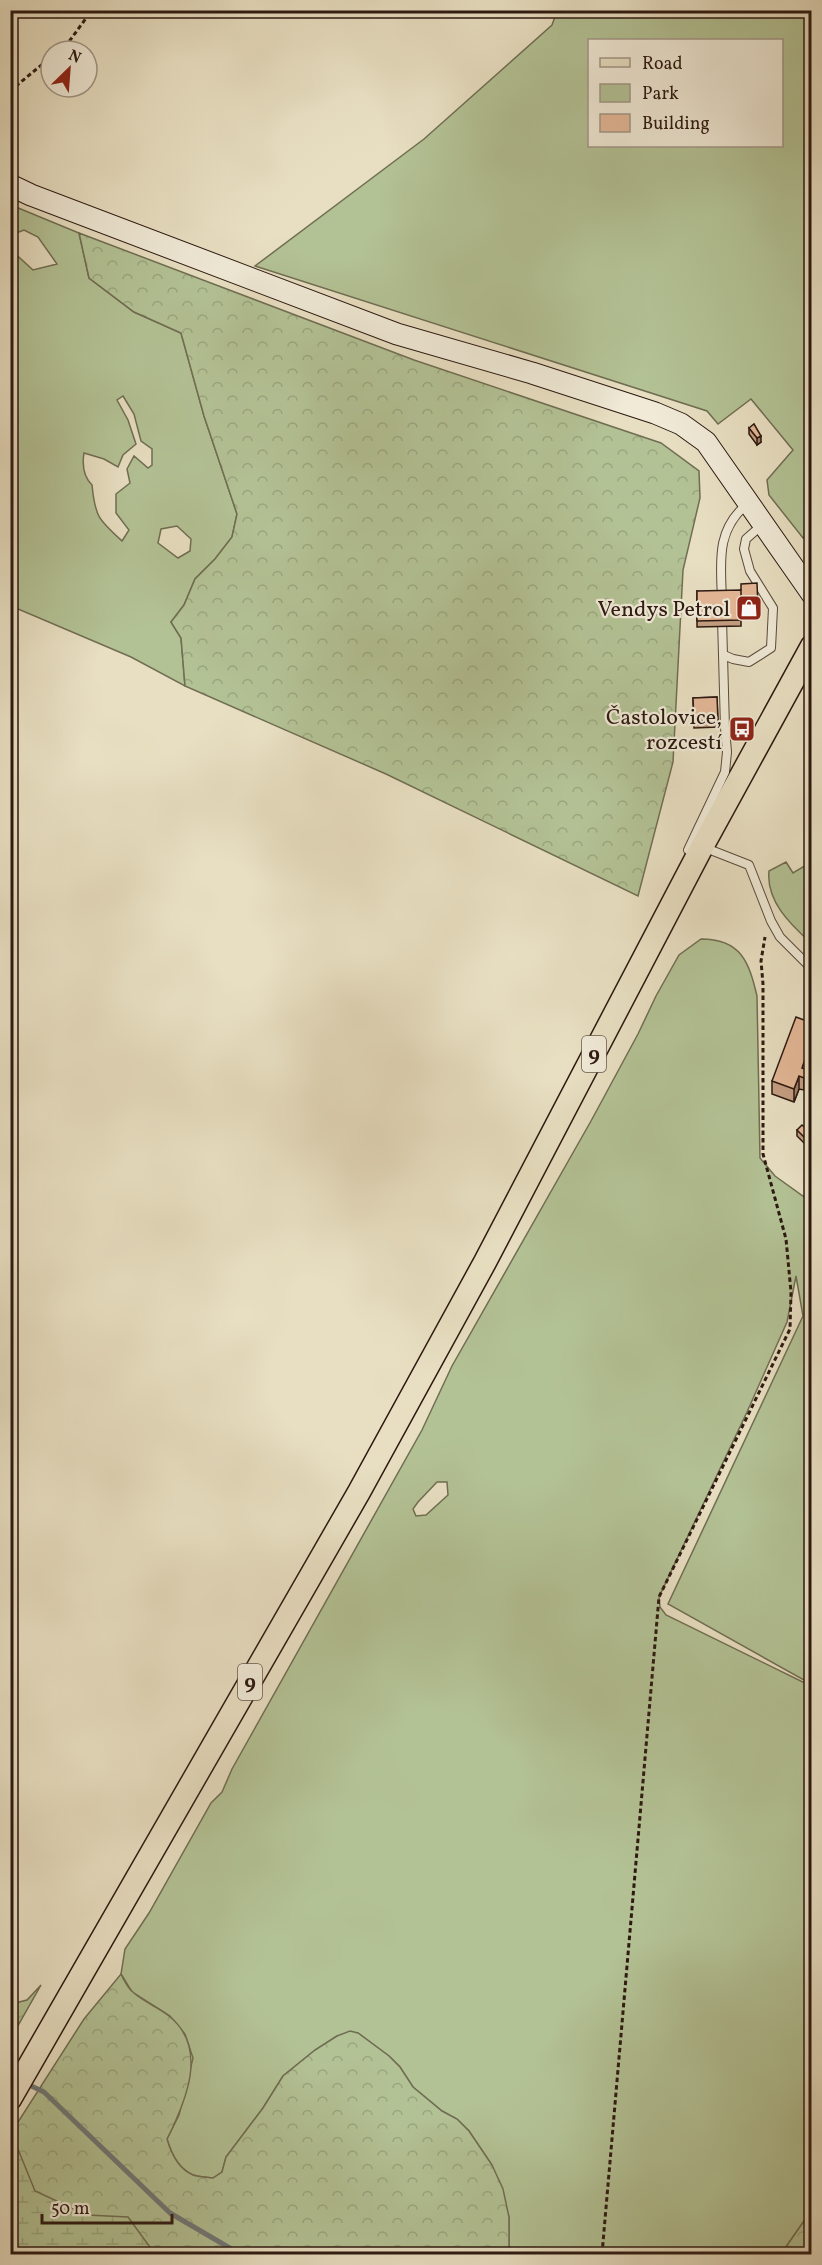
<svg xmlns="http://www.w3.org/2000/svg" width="822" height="2265" viewBox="0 0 822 2265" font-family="Vollkorn,serif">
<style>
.green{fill:#b3c295;stroke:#706e53;stroke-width:1.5;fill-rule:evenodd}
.forest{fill:url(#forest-crowns);stroke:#706e53;stroke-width:1.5}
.wetland{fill:url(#wetland-marsh);stroke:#706e53;stroke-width:1.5}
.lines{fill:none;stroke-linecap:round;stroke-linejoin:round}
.stream{stroke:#707979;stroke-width:5}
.lane-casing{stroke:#5b4a3d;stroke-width:10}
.secondary-casing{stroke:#2c1911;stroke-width:23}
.primary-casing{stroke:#2c1911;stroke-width:25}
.path{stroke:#2c1911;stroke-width:3;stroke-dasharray:4.5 3;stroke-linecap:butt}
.lane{stroke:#f0ead7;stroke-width:8}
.secondary{stroke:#f0ead7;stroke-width:21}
.primary{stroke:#e8dfc2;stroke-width:22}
.wall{fill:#c49e82;stroke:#2c1911;stroke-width:1.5}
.shaded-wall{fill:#a0816a;stroke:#2c1911;stroke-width:1.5}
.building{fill:#e4b897;stroke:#2c1911;stroke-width:1.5}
.labels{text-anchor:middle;stroke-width:4.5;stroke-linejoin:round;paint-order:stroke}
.shield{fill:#f0ead7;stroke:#67584c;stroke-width:1.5}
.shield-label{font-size:21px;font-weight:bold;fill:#2c1911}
.poi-label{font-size:22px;fill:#2c1911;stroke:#f0ead7;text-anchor:end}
</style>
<defs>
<pattern id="forest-crowns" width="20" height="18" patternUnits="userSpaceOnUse" patternTransform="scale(1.5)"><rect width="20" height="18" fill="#b3c295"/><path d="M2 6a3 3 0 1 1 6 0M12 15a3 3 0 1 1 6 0" fill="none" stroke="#9aa67f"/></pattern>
<pattern id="wetland-marsh" width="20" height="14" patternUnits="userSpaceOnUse" patternTransform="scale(1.5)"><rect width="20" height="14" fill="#b3c295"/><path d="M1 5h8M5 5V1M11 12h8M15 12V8" fill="none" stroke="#9aa67f"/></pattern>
</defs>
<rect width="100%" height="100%" fill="#e8dfc2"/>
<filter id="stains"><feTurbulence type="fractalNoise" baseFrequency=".00333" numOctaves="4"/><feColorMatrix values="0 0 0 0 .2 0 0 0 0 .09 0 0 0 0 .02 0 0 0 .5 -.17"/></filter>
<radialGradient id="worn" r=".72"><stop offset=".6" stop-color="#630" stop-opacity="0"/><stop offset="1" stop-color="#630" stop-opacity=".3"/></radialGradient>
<path class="green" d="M557,11h254l1,519 -9,8 -34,-43 -2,-15 26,-30 -42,-51 -33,25 -11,-13 -452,-145 169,-127 128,-114zM590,40h192v106h-192z
M11,205l68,28 10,45 45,34 47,21 23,83 33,98 -5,23 -17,22 -20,20 -11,26 -13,17 10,16 4,48 -54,-29 -120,-51 -1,-357 23,21 24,-6 -19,-27 -14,-7 -13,5zM123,396l11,18 7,27 11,8v16l-4,3 -14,-12 -7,13 3,14 -14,11v19l13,17 -7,11c-23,-21 -27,-24 -30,-56 -9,-9 -10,-20 -8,-32l20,6 14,8 5,-12 13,-11 -8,-24 -11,-20zM177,526l14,13 -1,12 -12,7 -20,-15 3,-14z
M786,862l7,11 18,-11v81c-21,-19 -45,-42 -42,-72z
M701,939c40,0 48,23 56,57l3,162 15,18 36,26v482l-143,-80 135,-288 -7,-40 -9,46 -40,90 -88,185 1,10 6,8 145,71v525l-30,43h-272v-37l-17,-52 -23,-34 -12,-12 -15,-8 -29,-24 -13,-20 -11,-11 -31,-23 -21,3 -22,14 -32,26 -20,32 -37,49 -4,15 -9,6c-6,-1 -14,-1 -20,-3 -14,-6 -22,-22 -26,-36l12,-24 14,-57 -8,-24 -15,-18 -38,-24 -11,-18 4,-25 24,-36 62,-110 11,-11 10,-23 190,-339 30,-64 139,-245 47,-87 18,-38 23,-41zM437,1482h10l1,13 -22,20 -10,1 -3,-7 5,-7z"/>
<path class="forest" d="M79,233l335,127 247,83 38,28 1,27 -17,72 -10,192 -35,134 -252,-122 -201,-88 -4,-48 -10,-16 13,-17 11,-26 20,-20 17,-22 5,-23 -33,-98 -23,-83 -47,-21 -45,-34z
M121,1974c3,6 7,15 13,19 10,9 24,14 35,23 40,32 17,85 -2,123 4,14 12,30 26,36 6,2 14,2 20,3l9,-6 4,-15 37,-49 20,-32 32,-26 22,-14 13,-5 8,2 31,23 11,11 13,20 29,24 15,8 12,12 23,34 11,24 6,28v37h-498v-121l73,-114z
M41,1985l-30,53v-34l16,-4z
M811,2211v43h-30z"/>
<path class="wetland" d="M11,2132l24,59 52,24 41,2 27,37h-144z"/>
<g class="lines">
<path class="stream" d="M25,2083l19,9 126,121 70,41"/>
<defs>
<path id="lane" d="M722,601c-1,-38 -7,-70 25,-97
M724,655l9,4 16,3 22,-14 2,-40 -23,-37 -6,-22 2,-10 16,-14
M703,847l46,18 22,56 9,16 32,32
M688,850l37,-78 2,-20 -2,-24 -3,-109"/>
<path id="secondary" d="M10,185l21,10 366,139 135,39 123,40 26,11 25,18 106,152"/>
<path id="primary" d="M10,2099l349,-607 126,-230 217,-415 110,-201"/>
</defs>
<use href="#lane" class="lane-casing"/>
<use href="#secondary" class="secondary-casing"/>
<use href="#primary" class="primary-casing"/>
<path class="path" d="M58,51l10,-8 24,-33
M10,91l41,-34
M602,2254l57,-657 131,-268 1,-37 -5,-53 -23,-85v-170l-2,-23 4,-24"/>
<use href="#lane" class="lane"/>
<use href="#secondary" class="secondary"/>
<use href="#primary" class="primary"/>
</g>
<path class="wall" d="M749,428l12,14 -4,3 -8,-11z
M697,591l61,15v12l-17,1v7l-44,1z
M717,697l1,30 -24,1 -1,-30z
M812,1023v48l-6,-2 1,13 -3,8 -5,-1 -5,13 -22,-8v-13z
M797,1130l15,4 -2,15 -13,-13z"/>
<path class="shaded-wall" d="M761,436v6l-4,3v-7z
M806,1056v13l-3,8 -1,-9z
M807,1070v12l-3,8v-12z
M799,1076v13l-5,13v-13z"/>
<path class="building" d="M754,424l7,12 -4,2 -8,-10z
M757,583l1,23 -17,1v-23z
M741,590v30l-44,1v-30z
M717,697l1,23 -24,1 -1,-23z
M796,1017l16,6v27l-3,7 -3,-1 -4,12 5,2 -3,8 -5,-2 -5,13 -22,-8z
M812,1056v9l-3,-2z
M802,1125l10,9v8l-2,1 -13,-13z"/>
<defs>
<symbol id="shop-square" viewBox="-11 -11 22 22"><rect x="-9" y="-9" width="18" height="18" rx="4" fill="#8f2418" stroke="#f0ead7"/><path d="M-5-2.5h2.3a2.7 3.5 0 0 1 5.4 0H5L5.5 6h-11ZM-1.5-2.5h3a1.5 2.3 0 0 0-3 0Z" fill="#fff"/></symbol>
<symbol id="bus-square" viewBox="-11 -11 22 22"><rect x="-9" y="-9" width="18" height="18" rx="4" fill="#8f2418" stroke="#f0ead7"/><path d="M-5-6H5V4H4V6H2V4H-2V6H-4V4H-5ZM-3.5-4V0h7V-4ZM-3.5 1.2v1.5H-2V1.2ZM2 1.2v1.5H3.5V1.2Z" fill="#fff"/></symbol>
</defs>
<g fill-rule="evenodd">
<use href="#shop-square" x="734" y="593" width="30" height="30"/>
<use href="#bus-square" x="727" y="714" width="30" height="30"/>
</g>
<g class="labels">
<g class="shield">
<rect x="582" y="1036" width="24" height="36" rx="4.5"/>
<rect x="238" y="1664" width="24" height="36" rx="4.5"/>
</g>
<g class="shield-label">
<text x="594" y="1061">9</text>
<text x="250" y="1689">9</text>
</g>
<g class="poi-label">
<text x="730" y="616">Vendys Petrol</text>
<text x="722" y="724">Častolovice,<tspan x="722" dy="25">rozcestí</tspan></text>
</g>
</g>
<rect width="822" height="2265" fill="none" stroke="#e8dfc2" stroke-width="36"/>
<rect x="12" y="12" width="798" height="2241" fill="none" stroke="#2c1911" stroke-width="3"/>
<rect x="18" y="18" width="786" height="2229" fill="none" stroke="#2c1911" stroke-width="1.5"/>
<rect x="588" y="39" width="195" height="108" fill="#f0ead7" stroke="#a29688" stroke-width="1.5"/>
<rect x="600" y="58" width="30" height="9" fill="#e8dfc2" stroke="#a29688" stroke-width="1.5"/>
<text x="642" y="69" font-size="18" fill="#2c1911">Road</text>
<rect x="600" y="84" width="30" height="18" fill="#b3c295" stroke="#a29688" stroke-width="1.5"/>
<text x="642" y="99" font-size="18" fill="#2c1911">Park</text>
<rect x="600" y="114" width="30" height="18" fill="#e4b897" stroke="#a29688" stroke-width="1.5"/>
<text x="642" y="129" font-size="18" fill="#2c1911">Building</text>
<g transform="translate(69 69) rotate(25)"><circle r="28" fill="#f0ead7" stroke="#a29688" stroke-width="1.5"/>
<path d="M0-4.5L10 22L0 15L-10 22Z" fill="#8f2418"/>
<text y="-9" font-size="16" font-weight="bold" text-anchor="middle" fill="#2c1911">N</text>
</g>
<path d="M42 2214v9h130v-9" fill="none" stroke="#2c1911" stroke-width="3"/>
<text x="51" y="2214" font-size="18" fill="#2c1911" stroke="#f0ead7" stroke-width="4.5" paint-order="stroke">50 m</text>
<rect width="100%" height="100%" filter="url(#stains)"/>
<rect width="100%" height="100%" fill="url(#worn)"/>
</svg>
